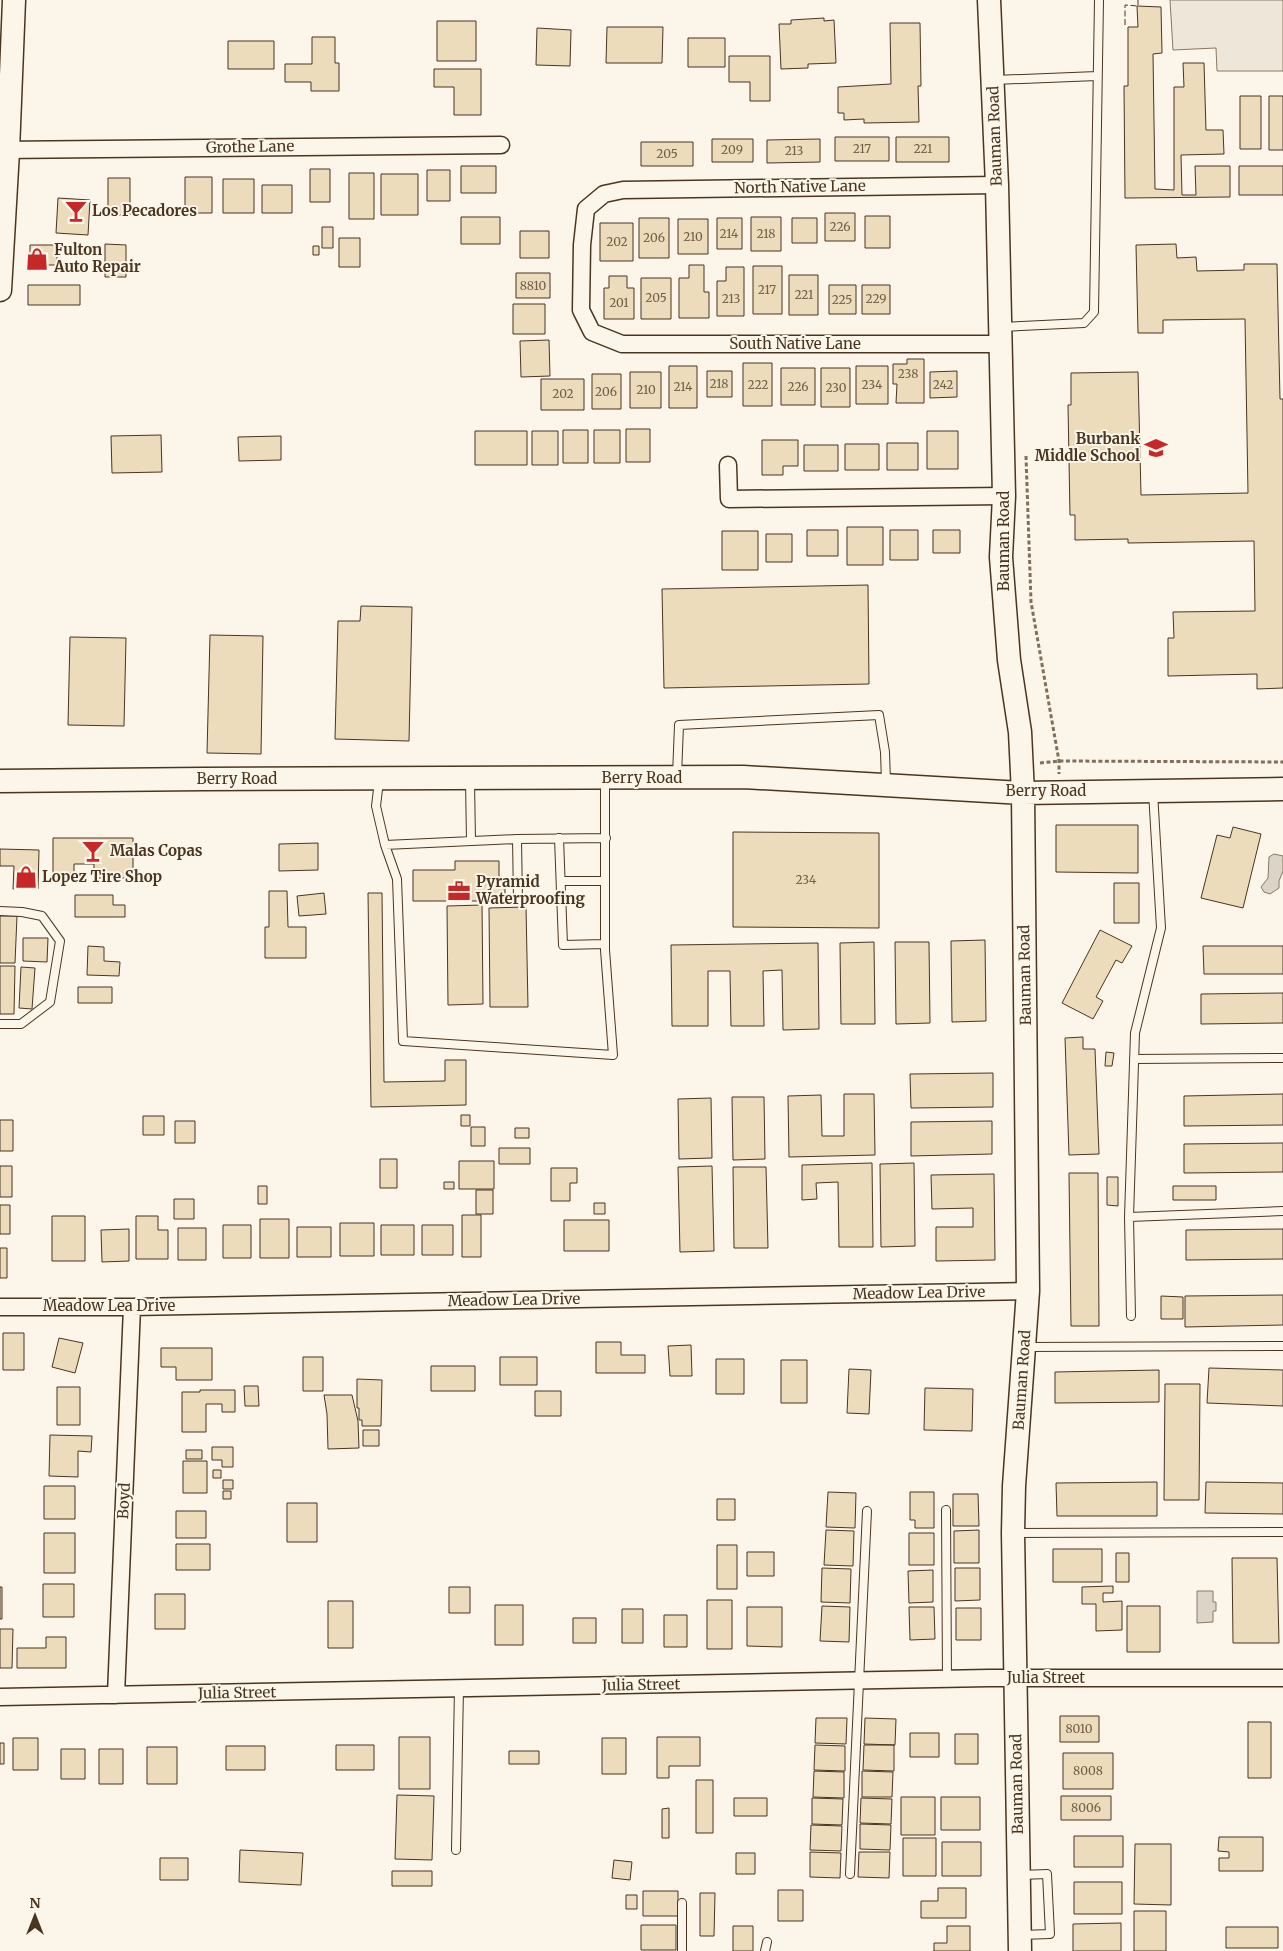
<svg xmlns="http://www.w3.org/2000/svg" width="1283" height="1951" viewBox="0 0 1283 1951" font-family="Merriweather,serif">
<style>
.green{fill:#ede6d9;stroke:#887966}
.water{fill:#dcd4c6;stroke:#887966}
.building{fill:#ecdcbc;stroke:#4a3520}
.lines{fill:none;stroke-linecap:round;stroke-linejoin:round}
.lane-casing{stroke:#4a3520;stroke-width:10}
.street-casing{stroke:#4a3520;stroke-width:19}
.secondary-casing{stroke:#4a3520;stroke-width:25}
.path{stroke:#7f6f5c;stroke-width:3;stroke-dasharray:4 2.5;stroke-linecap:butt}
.lane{stroke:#fbf6e9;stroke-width:8}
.street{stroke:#fbf6e9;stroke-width:16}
.secondary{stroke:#fbf6e9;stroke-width:22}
.fence{stroke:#4a3520;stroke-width:1;stroke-dasharray:6 2.5;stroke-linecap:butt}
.labels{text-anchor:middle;stroke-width:4;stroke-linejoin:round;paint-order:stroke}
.number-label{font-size:12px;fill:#725f47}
.street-label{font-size:15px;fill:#4a3520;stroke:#fbf6e9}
.poi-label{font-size:15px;font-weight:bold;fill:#4a3520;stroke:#fbf6e9;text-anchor:start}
</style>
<rect width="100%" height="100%" fill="#fbf6e9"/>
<path class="green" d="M1170,0h113v71h-66l-1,-23 -43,2z"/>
<path class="water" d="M1274,854l9,2v15l-4,10v7l-9,6 -6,-2 -3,-5 7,-9 1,-21z
M1197,1591h16v11h3v9h-3v11l-16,1z"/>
<path class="building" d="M1137,6l24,1 1,46 -9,1 2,135 19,1v-103h10l-1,-24h21l2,67h17l1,24 -43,1 1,40h14l-1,-29h35v31l-105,1 -1,-112h4v-59h10z
M824,18v3l10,-1 2,43 -28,1v4l-27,1 -2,-45h12v-4z
M437,21h39v40h-39z
M890,23h30l1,63h-3l1,36 -55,1v-4l-20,1v-7h-6v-26l53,-3z
M607,27h56l-1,36h-56z
M537,28l34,2 -1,36 -34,-1z
M312,37h23v26h4v28h-28v-9h-26v-18h27z
M688,38h37v29h-37z
M228,41h46v28h-46z
M729,56h41v45h-20v-19h-21z
M434,69h47v46h-27v-28h-20z
M1240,96h21v53h-21z
M1269,96h14v54h-14z
M835,137h54v24h-54z
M896,137h53v25h-53z
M712,139h41v23h-41z
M820,139v23l-53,1v-23z
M641,142h52v24h-52z
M461,166h35v27h-35z
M1239,166h44v29h-44z
M310,169h20v33h-20z
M427,170h23v31h-23z
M349,173h25v46h-25z
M381,174h37v41h-37z
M185,177h27v36h-27z
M108,178h22v37h-22z
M223,179h31v34h-31z
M262,185h30v28h-30z
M58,198l32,2 -2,35 -32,-2z
M825,213h30v28h-30z
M865,216h25v32h-25z
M461,217h39v27h-39z
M751,217h30v34h-30z
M639,218h30v40h-30z
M717,218h25v31h-25z
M792,218h25v25h-25z
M678,219h30v35h-30z
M600,223h33v38h-33z
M322,227h11v21h-11z
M520,231h29v27h-29z
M339,238h21v29h-21z
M105,244l21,1v32h-21z
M1176,244l1,14 19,-1 1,14 47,-1v-6h33l3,135h3v289l-26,1v-15l-89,2v-38h6l-1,-26 82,-1 -1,-70 -126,2v-4l-53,1v-25h-5l-2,-110h3v-32l67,-1 3,123 107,-2 -3,-174 -82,1v13h-25l-2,-88z
M30,245h27v20h-27z
M313,246h6v9h-6z
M689,265h15v27h5v26h-30v-40h10z
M753,266h29v48h-29z
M726,267h18v49h-27v-35h9z
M516,273h34v25h-34z
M789,275h29v40h-29z
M609,276h18v12h7v31h-30v-31h5z
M641,278h30v41h-30z
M28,285h52v20h-52z
M829,285h27v29h-27z
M862,285h28v29h-28z
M513,304h32v30h-32z
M549,340l1,36 -29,1 -1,-36z
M907,359h17v44h-28l1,-19h-4v-20h14z
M743,363h29v43h-29z
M669,366h28v42h-28z
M856,366h32v38h-32z
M781,368h34v37h-34z
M821,368h29v39h-29z
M707,371h25v26h-25z
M957,371v26l-27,1v-26z
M630,372h31v36h-31z
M592,374h29v35h-29z
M541,379h43v31h-43z
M626,429h24v33h-24z
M563,430h25v33h-25z
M594,430h26v33h-26z
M475,431h52v34h-52z
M532,431h26v34h-26z
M927,431h31v38h-31z
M161,435l1,37 -50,1 -1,-37z
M281,436v24l-42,1 -1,-24z
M762,440h36v26h-15v9h-21z
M887,443h31v27h-31z
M845,444h34v26h-34z
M804,445h34v26h-34z
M847,527h36v38h-36z
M807,530h31v26h-31z
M890,530h28v30h-28z
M933,530h27v23h-27z
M722,531h36v39h-36z
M766,534h26v28h-26z
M868,585l1,99 -205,4 -2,-99z
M361,606l51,1 -3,134 -74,-2 3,-118h22z
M210,635l53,1 -2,118 -54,-1z
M70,637l56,1 -2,88 -56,-1z
M1056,825h82v48l-82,-1z
M1233,827l28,7 -18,74 -42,-10 16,-63 13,3z
M733,832l146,1v95l-146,-1z
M53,838h80v40h-39v-14h-20v9l-21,1z
M318,843v27l-39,1v-27z
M0,849l39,1 -1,39h-25l1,-23h-14z
M455,861h44v20h6v20h-92v-31h42z
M1114,883h25v40h-25z
M269,891h18l1,36h18v31h-41v-31h4z
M324,893l2,21 -27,2 -2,-20z
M368,893h14l2,189 61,-1v-21h21v45l-95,2z
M75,895h38v10h12v12h-50z
M482,905l1,99 -35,1 -1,-99z
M526,907l2,100h-38l-1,-99z
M0,916h17l-2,47h-15z
M1100,930l32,16 -10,17 -6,-3 -20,37 7,4 -10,18 -31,-16z
M23,938h25l-1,24 -24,-1z
M985,940l1,81 -34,1 -1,-81z
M874,942l1,82h-34l-1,-81z
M895,942h34l1,81 -34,1z
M818,943l1,86 -36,1 -1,-60 -19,1 1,55h-33l-1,-55h-22v55h-36l-1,-81z
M88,946l16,1v14l16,1 -1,14 -32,-1z
M1203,946h80v28h-79z
M0,966h15l-1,48h-14z
M21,967l14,1 -3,41 -13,-1z
M78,987h34v16h-34z
M1283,993v30l-82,1v-30z
M1083,1037v12h12l4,105 -30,1 -4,-117z
M1106,1052l8,1 -2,13h-7z
M993,1073v34l-82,1 -1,-34z
M844,1094h30l1,61 -86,2 -1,-61 33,-1 1,41h22z
M1283,1094v31l-99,1v-30z
M732,1097h32l1,62 -32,1z
M711,1098l1,60 -33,1 -1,-60z
M461,1115h9v11h-9z
M143,1116h21v19h-21z
M0,1120h13v31h-13z
M175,1121h20v22h-20z
M992,1121v33l-81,2v-34z
M471,1127h14v19h-14z
M515,1128h14v10h-14z
M1283,1143v29l-99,1v-29z
M499,1148h31v16h-31z
M380,1159h17v29h-17z
M459,1161h35v28h-35z
M872,1163l1,84h-34l-1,-65 -22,1 1,16 -15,1v-35z
M914,1163l1,83 -34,1 -1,-83z
M0,1166h12v31h-12z
M712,1166l2,85 -34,1 -2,-85z
M733,1167h33l2,81h-34z
M551,1168h26v15h-7v18h-19z
M1069,1173h29l1,153h-28z
M994,1174l1,86 -59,1v-34h37v-19l-41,1 -1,-34z
M1107,1177h11v29l-11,-1z
M444,1182h10v7h-10z
M258,1186h9v18h-9z
M1173,1186h43v14h-43z
M476,1190h17v24h-17z
M174,1199h20v20h-20z
M594,1203h11v11h-11z
M0,1205h10v29h-10z
M462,1215h19v42h-19z
M52,1216h33v45h-33z
M136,1216h22v14h10v29h-32z
M260,1219h29v39h-29z
M564,1220h45v31h-45z
M340,1223h34v33h-34z
M223,1225h28v33h-28z
M381,1225h33v30h-33z
M422,1225h31v30h-31z
M297,1227h34v30h-34z
M178,1228h28v32h-28z
M129,1229v32l-27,1 -1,-32z
M1283,1229v30l-97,1v-30z
M0,1248h7v30h-7z
M1283,1295v30l-98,2v-31z
M1161,1296l22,1v22h-22z
M3,1333h21v37h-21z
M59,1338l24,5 -8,30 -23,-6z
M596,1342h25v13h24v18h-49z
M691,1345l1,31h-22l-2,-30z
M161,1348h51v32h-36v-13h-15z
M303,1357h20v34h-20z
M500,1357h37v28h-37z
M716,1359h28v35h-28z
M781,1360h26v43h-26z
M431,1366h44v25h-44z
M1209,1368l74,2v36l-76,-3z
M849,1369l22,1 -2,44 -22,-1z
M1159,1370v32l-104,1v-31z
M357,1379l25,1 -1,46h-19v-6h-3v-12h-2z
M1165,1384h35l-1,116h-35z
M244,1386h14l1,20h-14z
M57,1387h23v38h-23z
M925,1388l48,1 -1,42 -48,-1z
M200,1390h35v22h-13v-8h-16v28h-24v-40h18z
M535,1391h26v25h-26z
M324,1395h28l6,26 1,27 -31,1 -1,-35z
M363,1430h16v16h-16z
M50,1435l42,1 -1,16 -13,-1v26l-29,-1z
M212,1447h21v20h-11v-7h-10z
M186,1450h16v9h-16z
M183,1461h24v32h-24z
M213,1470h8v8h-8z
M223,1480h10v9h-10z
M1157,1482v34h-100l-1,-33z
M1206,1482l77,1v31l-78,-1z
M44,1486h31v33h-31z
M223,1491h8v8h-8z
M828,1492l28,1 -1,35 -29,-1z
M910,1492h24v36h-19v-8h-5z
M953,1494h25l1,32h-26z
M717,1499h18v21h-18z
M287,1503h30v39h-30z
M176,1511h30v27h-30z
M826,1530l28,1 -1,35 -29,-1z
M979,1530v33h-25v-32z
M44,1533h31v40h-31z
M909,1533h25v32h-25z
M176,1544h34v26h-34z
M717,1545h20v44h-20z
M1053,1549h49v33h-49z
M747,1552h27v24h-27z
M1116,1553h13v29h-13z
M1232,1558h45l2,85h-46z
M822,1568l29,1 -1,34 -29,-1z
M955,1568h25v32l-25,1z
M933,1570v32l-24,1 -1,-32z
M43,1584h31v33h-31z
M1113,1586v7h-10v9l19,-1v29l-26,1v-27h-14v-17z
M0,1587h2v32h-2z
M449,1587h21v26h-21z
M155,1594h30v35h-30z
M707,1600h25v49h-25z
M328,1601h25v47h-25z
M495,1605h28v40h-28z
M822,1606l28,1 -1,35 -29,-1z
M1127,1606h33v46h-33z
M747,1607h35v40l-35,-1z
M909,1607h25l1,32 -25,1z
M956,1608h25v32h-25z
M622,1609h21v34h-21z
M664,1615h23v32h-23z
M573,1618h23v25h-23z
M0,1629h13l-1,39h-12z
M46,1637h20v31h-49v-20h29z
M1060,1716h39v26h-39z
M816,1718h31l-1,26 -31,-1z
M865,1718l31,1 -1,26 -31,-1z
M1248,1722h23v56h-23z
M910,1733h29v24h-29z
M955,1734h23v30h-23z
M399,1737h31v52h-31z
M657,1737h43v29h-31v12h-12z
M13,1738h25v32h-25z
M602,1738h24v36h-24z
M0,1743h4v21h-4z
M336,1745h38v25h-38z
M815,1745l30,1v25l-31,-1z
M864,1745h30v26l-31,-1z
M226,1746h39v24h-39z
M147,1747h30v37h-30z
M61,1749h24v30h-24z
M99,1749h24v35h-24z
M509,1751h30v13h-30z
M1063,1753h50v36h-50z
M814,1771l30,1v26l-31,-1z
M862,1771l31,1 -1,25h-30z
M696,1780h17v53h-17z
M397,1795l37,1 -2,64 -37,-1z
M1061,1796h50v24h-50z
M901,1797h34v38h-34z
M941,1797h39v33h-39z
M734,1798h33v18h-33z
M812,1798l31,1 -1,26 -30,-1z
M861,1798l31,1 -1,25 -31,-1z
M669,1808v30h-7v-29z
M860,1824l31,1 -1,25 -30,-1z
M811,1825l31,1 -1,25 -31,-1z
M1074,1836h49v31h-49z
M1219,1837h44v34h-44v-13h10v-6l-11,-1z
M903,1838h33v38h-33z
M942,1842h39v34h-39z
M1135,1844h36v61l-37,-1z
M240,1850l63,3 -2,32 -62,-3z
M810,1852l31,1 -1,25 -30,-1z
M859,1852h31l-1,26 -31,-1z
M736,1853h19v21h-19z
M160,1858h28v22h-28z
M614,1860l18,2 -2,18 -18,-2z
M392,1871h40v15h-40z
M1074,1882h48v32h-48z
M938,1888h28v30h-45v-17h17z
M778,1890h25v31h-25z
M643,1891h35v25h-35z
M700,1893h15l-1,43h-14z
M626,1895h11v14h-11z
M1134,1911h32v40h-32z
M1121,1923v28h-48v-27z
M641,1925h35v25h-35z
M733,1926h20v25h-20z
M947,1926h23v25h-36v-8h13z
M1226,1927h52v21h-52z"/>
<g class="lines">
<defs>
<path id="lane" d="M994,80l103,-4
M1002,327l82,-4 10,-11 5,-312
M677,776l2,-51 200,-10 6,37 1,30
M379,781l-3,25 9,39 132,-6 1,61
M470,781l1,60
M1153,792l8,136 -26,105 -6,184 154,-6
M559,838l4,107 42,-1
M517,839l89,-1
M385,845l12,34 6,162 210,14 -8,-105v-171
M561,881h44
M0,911l22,1 20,4 18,25 -10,61 -29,22h-21
M1134,1059l149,-1
M1129,1217l2,99
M1026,1347l257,-1
M946,1510l1,169
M1015,1533l268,-1
M456,1850l3,-162
M850,1874l17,-363
M682,1903v48
M1021,1935l29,-1 -3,-60 -26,1
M765,1951l2,-9"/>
<path id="street" d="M0,150l501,-5
M997,185l-374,5 -19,4 -18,15 -4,36 -1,65 11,22 30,12h378
M728,465l1,34 275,-3
M0,1307h132l896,-16
M116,1695l16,-388
M0,1697l989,-19h294"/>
<path id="secondary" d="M989,0l8,185 7,311 -3,61 8,103 11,72 3,61 5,498 -14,195 -1,47 7,418
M0,290l8,-139 6,-151
M0,781l203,-2 540,-2 280,16 260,-4"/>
</defs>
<use href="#lane" class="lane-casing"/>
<use href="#street" class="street-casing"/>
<use href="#secondary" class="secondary-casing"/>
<path class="path" d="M1026,456l5,146 28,159v13
M1040,763l19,-2 224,1"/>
<use href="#lane" class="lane"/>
<use href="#street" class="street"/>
<use href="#secondary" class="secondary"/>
<path class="fence" d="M1125,25v-20l13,1v-6"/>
</g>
<defs>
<symbol id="bar-bare" viewBox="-9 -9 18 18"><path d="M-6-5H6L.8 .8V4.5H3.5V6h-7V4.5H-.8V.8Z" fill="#c62828" stroke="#fbf6e9" stroke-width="2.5" paint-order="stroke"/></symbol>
<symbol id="shop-bare" viewBox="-9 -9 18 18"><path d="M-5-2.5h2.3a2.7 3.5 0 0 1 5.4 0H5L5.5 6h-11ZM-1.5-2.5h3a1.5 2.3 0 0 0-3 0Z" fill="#c62828" stroke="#fbf6e9" stroke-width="2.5" paint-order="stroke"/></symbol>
<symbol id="school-bare" viewBox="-9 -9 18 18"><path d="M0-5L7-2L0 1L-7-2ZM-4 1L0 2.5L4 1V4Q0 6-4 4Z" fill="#c62828" stroke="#fbf6e9" stroke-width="2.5" paint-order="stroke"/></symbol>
<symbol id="office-bare" viewBox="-9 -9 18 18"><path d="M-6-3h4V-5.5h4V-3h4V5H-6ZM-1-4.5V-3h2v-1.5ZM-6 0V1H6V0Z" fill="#c62828" stroke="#fbf6e9" stroke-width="2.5" paint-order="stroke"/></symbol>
</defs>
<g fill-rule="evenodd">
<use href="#bar-bare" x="60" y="195" width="32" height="32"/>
<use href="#shop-bare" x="21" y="243" width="32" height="32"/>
<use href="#school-bare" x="1140" y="432" width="32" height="32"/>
<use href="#bar-bare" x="77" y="835" width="32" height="32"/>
<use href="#shop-bare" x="10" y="861" width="32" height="32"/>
<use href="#office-bare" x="443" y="875" width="32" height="32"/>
</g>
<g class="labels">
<g class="number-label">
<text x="862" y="153">217</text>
<text x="923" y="153">221</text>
<text x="732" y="154">209</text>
<text x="794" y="155">213</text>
<text x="667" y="158">205</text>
<text x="840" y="231">226</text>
<text x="729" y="238">214</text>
<text x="766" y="238">218</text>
<text x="693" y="241">210</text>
<text x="654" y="242">206</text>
<text x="617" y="246">202</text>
<text x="533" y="290">8810</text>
<text x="767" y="294">217</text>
<text x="804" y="299">221</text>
<text x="656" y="302">205</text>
<text x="731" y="303">213</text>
<text x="876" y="303">229</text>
<text x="842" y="304">225</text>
<text x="619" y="307">201</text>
<text x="908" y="378">238</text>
<text x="719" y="388">218</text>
<text x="758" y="389">222</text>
<text x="872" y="389">234</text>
<text x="943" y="389">242</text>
<text x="683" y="391">214</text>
<text x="798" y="391">226</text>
<text x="836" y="392">230</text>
<text x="646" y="394">210</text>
<text x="606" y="396">206</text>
<text x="563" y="398">202</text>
<text x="806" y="884">234</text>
<text x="1079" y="1733">8010</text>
<text x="1088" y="1775">8008</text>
<text x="1086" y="1812">8006</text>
</g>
<g class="street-label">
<text transform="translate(995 136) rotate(-92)" y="5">Bauman Road</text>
<text transform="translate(250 147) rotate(-1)" y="5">Grothe Lane</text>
<text transform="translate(800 187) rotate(-1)" y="5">North Native Lane</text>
<text x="795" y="349">South Native Lane</text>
<text transform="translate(1004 541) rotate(-90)" y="5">Bauman Road</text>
<text x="642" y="783">Berry Road</text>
<text x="237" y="784">Berry Road</text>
<text x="1046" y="796">Berry Road</text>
<text transform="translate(1025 975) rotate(-91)" y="5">Bauman Road</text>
<text transform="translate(919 1293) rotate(-1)" y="5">Meadow Lea Drive</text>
<text transform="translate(514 1300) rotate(-1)" y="5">Meadow Lea Drive</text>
<text x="109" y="1311">Meadow Lea Drive</text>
<text transform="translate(1022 1380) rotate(-86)" y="5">Bauman Road</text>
<text transform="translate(124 1501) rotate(-87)" y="5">Boyd</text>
<text x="1046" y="1683">Julia Street</text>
<text transform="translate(641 1685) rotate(-1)" y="5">Julia Street</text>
<text transform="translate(237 1693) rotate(-1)" y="5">Julia Street</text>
<text transform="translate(1017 1784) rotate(-91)" y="5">Bauman Road</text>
</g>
<g class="poi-label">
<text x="92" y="216">Los Pecadores</text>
<text x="54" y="255">Fulton<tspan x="54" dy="17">Auto Repair</tspan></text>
<text x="1140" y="444" text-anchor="end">Burbank<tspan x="1140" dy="17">Middle School</tspan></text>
<text x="110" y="856">Malas Copas</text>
<text x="42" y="882">Lopez Tire Shop</text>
<text x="476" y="887">Pyramid<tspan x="476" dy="17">Waterproofing</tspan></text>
</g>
</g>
<g transform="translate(35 1916)" stroke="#fbf6e9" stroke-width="4" paint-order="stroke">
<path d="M0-4L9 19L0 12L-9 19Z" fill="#4a3520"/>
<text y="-8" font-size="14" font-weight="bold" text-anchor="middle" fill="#4a3520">N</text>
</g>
</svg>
